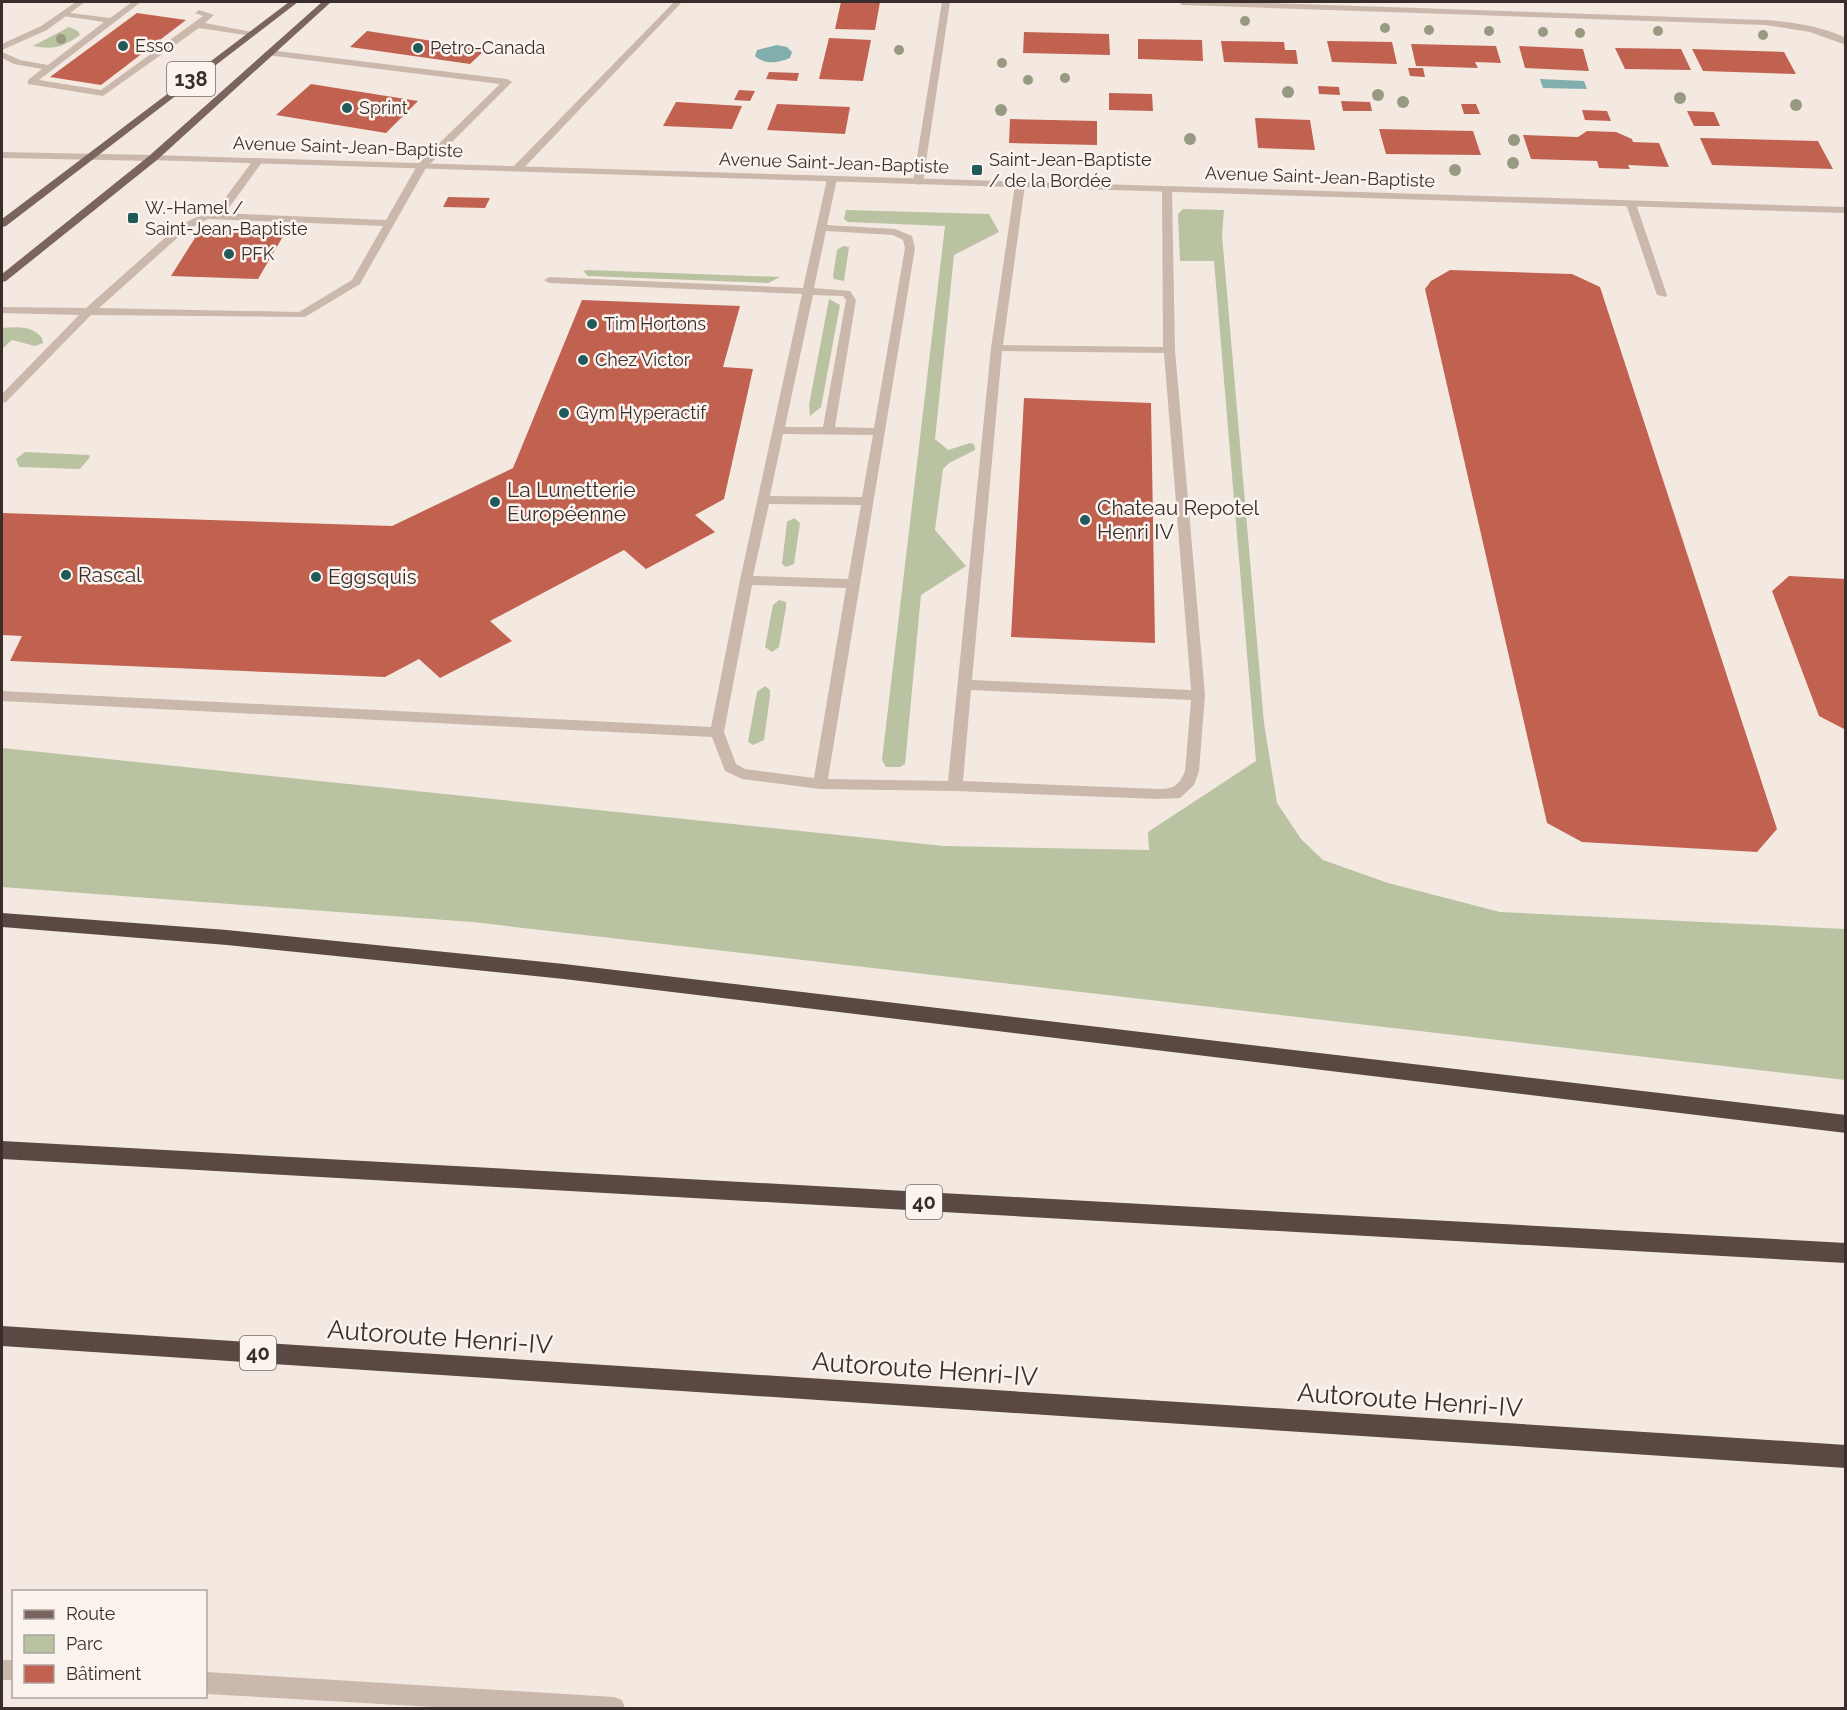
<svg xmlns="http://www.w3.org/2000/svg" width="1847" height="1710" viewBox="0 0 1847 1710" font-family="Raleway,sans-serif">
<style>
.green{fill:#b9c2a1}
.water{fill:#81afad}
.building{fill:#c16250}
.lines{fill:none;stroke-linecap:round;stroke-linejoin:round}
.service{fill:#cbb8ad;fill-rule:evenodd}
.minor{fill:#cbb8ad;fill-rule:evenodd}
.tertiary{fill:#cbb8ad;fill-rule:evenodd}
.primary{fill:#7b645d;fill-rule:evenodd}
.motorway{fill:#5a4843;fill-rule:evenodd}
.tree{fill:#979980}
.poi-dot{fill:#225a59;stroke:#faf3ee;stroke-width:2}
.labels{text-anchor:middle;stroke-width:5;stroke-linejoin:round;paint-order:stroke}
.far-poi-label{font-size:18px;fill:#392e2b;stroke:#faf3ee;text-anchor:start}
.far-street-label{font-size:18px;fill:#392e2b;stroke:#faf3ee}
.shield{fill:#faf3ee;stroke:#736966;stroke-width:1.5}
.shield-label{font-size:20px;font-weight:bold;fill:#392e2b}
.poi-label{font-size:21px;fill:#392e2b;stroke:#faf3ee;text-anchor:start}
.near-street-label{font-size:26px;fill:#392e2b;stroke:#faf3ee}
</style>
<rect width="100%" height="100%" fill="#f3e9e1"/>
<path class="green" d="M69,27l9,4 2,4c-17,12 -26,15 -47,11z
M1183,209l41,1 -2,25 42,488 13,80 24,36 22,21 65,23 112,29 345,17v151l-1373,-158 -470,-35v-139l942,98 205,4 -1,-18 108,-71 -42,-500h-34l-2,-47z
M846,210l143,4 10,18 -45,23 -19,184 13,11 22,-7 4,1 1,6 -26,13 -6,6 -8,61 31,36 -45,29 -16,169 -5,3h-14l-4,-7 63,-534 -97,-4 -4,-3z
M843,246l6,1 -5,34 -10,-2 -1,-3 4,-26z
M588,270l192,7 -12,6 -180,-7 -5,-5z
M829,299l11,6 -19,102 -11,9 -1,-11z
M2,328c14,-1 30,-3 40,10l1,5 -8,3 -23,-6 -10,9z
M25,452l64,3 1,2 -10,12 -61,-2 -3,-8z
M794,518l6,5 -6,41 -8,3 -4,-3 5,-42z
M779,600l7,2v5l-7,40 -7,5 -7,-5 8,-42z
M765,686l5,4v6l-6,44 -11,5 -5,-3 9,-50z"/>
<path class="water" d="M777,45l10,2 5,5 -2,6c-12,5 -25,7 -35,-2l2,-6z
M1540,79l44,2 3,8 -44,-1z"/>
<path class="building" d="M841,2h39l-5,28 -40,-1z
M137,13l49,7 -85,65 -51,-8z
M367,31l119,18 -16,15 -120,-17z
M1024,32l85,2 1,21 -87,-2z
M829,38l42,2 -8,41 -44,-2z
M1138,39l64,1 1,21 -65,-2z
M1221,41l63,1 1,8h11l2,14 -74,-2z
M1327,41l65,1 5,22 -65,-2z
M1411,44l85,2 5,17 -26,-1 3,6 -62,-2z
M1519,46l64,3 6,22 -64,-3z
M1615,48l66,1 10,21 -66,-1z
M1692,49l92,3 12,22 -93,-3z
M1408,68h15l2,9 -15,-1z
M769,72l30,1 -2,8 -31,-2z
M311,84l107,17 -32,32 -110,-18z
M1318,86l21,1 1,8 -21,-1z
M739,90l16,1 -5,10 -16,-1z
M1109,93l43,1 1,17 -44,-1z
M1341,101l29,1 2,9h-29z
M676,102l66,4 -10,23 -69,-3z
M777,104l73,3 -5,27 -78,-4z
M1461,104h15l4,10h-16z
M1582,110l25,1 4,10 -26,-1z
M1687,111l27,1 6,14h-26z
M1255,118l55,2 5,30 -57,-2z
M1010,119l87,2v24l-88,-2z
M1379,129l94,2 8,24 -95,-1z
M1587,131l29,1 16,7 1,3 26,1 10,24 -41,-2 2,4 -31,-1 -2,-7 -66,-2 -8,-24 55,2z
M1700,138l118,3 15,28 -121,-4z
M448,197l42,1 -5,10 -42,-1z
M200,230l85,3 -27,46 -87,-3z
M1450,270l122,4 28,13 177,542 -20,23 -175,-10 -35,-19 -122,-534 6,-8z
M582,300l158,6 -17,61 30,2 -29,130 -29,16 20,17 -69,37 -22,-19 -134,71 22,20 -72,37 -21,-19 -34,18 -375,-16 12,-25 -20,-1v-122l390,13 121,-58z
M1024,398l127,5 4,240 -144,-6z
M1789,576l57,3v151l-27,-14 -47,-125z"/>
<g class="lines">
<path class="service" d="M132,2h9l-102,78 62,10 102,-74 -8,-3 4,-3 15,5 -9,8 52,10 -5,3 -53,-8 -96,68 -75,-12v-4l14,-11 -28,-5 -12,-6v-6l18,8 28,5 56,-43 -41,-6v-4l47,6z
M674,2h8l-161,169h-8v-4z
M269,50l238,29 5,3 -86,86 -66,116 -55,33 -214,-2 -85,87 -4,1v-9l77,-79 -77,-2v-6l84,1 91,-81 43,-22 34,-46 4,-1 5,3 -35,48 -8,4 166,7 32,-56 82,-80 -234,-29 -2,-2zM208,219l175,7 -31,54 -53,32 -200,-4 86,-77z
M832,176l5,3 -10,46 68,4 17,7 3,12 -87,531 120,2 43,-433 24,-163 5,-3 5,3 -22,160 160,2 -1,-158 5,-3 5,3 3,161 30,345 -6,76 -5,14 -14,13 -22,1 -203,-8 -135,-2 -78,-10 -17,-8 -13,-34 -710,-36v-10l709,36 29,-147 62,-286 -253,-11 -5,-3 5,-3 254,11 24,-109zM826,231l67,4 10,5 2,8 -31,180 -39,-1 21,-127 -6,-9 -36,-3zM813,295l30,1 3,4 -23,127h-38zM1002,351l162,2 27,337 -219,-10zM783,434l90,1 -11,62 -92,-1zM769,504l92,1 -13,74 -95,-3zM752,585l94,3 -32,190 -69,-9 -9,-5 -12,-32zM971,690l220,10 -6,71c-6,15 -12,18 -27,18l-195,-8z
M1631,201l5,3 31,91 -1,2 -9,-2 -31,-91z
M2,1660h12v20h-12z
M206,1672l408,25 8,3 3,8h-175l-244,-14z"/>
<path class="minor" d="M76,2h9l-38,28 -45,20v-6l39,-18z
M942,2h8l-27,180 -5,3 -5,-3z
M1178,2h65l522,18c28,2 55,6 81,18v7l-36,-13 -45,-7 -583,-20z
M2,152l151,3 5,3 -5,3 -151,-3z"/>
<path class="tertiary" d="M153,155l1693,52v6l-1697,-53 -1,-2z"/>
<path class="primary" d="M289,2h9l-292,224 -4,1v-8z
M322,2h9l-174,158 -151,121 -4,1v-8l147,-118z"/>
<path class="motorway" d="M2,913l225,17 337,34 1282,151v18l-1282,-154 -337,-34 -225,-18z
M2,1141l1844,102v20l-1844,-104z
M2,1326l1844,119v23l-1844,-122z"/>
</g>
<g class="tree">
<circle cx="1245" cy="21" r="5"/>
<circle cx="1385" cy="28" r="5"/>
<circle cx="1429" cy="30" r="5"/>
<circle cx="1489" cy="31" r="5"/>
<circle cx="1658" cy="31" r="5"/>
<circle cx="1543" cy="32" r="5"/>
<circle cx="1580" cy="33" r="5"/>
<circle cx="1763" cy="35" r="5"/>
<circle cx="61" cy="39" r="5"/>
<circle cx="899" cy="50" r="5"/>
<circle cx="1002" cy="63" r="5"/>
<circle cx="1065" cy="78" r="5"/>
<circle cx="1028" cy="80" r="5"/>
<circle cx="1288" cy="92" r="6"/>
<circle cx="1378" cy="95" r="6"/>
<circle cx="1680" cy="98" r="6"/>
<circle cx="1403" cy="102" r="6"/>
<circle cx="1796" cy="105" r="6"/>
<circle cx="1001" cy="110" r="6"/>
<circle cx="1190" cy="139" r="6"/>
<circle cx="1514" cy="140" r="6"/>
<circle cx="1513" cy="163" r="6"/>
<circle cx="1455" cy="170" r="6"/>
</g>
<g class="poi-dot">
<circle cx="123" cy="46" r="6"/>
<circle cx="418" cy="48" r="6"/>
<circle cx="347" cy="108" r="6"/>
<rect x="971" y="164" width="12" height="12" rx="3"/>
<rect x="127" y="212" width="12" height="12" rx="3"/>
<circle cx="229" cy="254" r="6"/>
<circle cx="592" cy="324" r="6"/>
<circle cx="583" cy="360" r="6"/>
<circle cx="564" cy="413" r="6"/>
<circle cx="495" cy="502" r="6"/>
<circle cx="1085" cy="520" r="6"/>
<circle cx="66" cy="575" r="6"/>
<circle cx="316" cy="577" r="6"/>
</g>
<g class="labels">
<g class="far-poi-label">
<text x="135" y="52">Esso</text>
<text x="430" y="54">Petro-Canada</text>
<text x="359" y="114">Sprint</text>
<text x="989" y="166">Saint-Jean-Baptiste<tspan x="989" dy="21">/ de la Bordée</tspan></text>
<text x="145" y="214">W.-Hamel /<tspan x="145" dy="21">Saint-Jean-Baptiste</tspan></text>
<text x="241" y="260">PFK</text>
<text x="604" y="330">Tim Hortons</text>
<text x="595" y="366">Chez Victor</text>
<text x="576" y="419">Gym Hyperactif</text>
</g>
<g class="far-street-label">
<text transform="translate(348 147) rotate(2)" y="6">Avenue Saint-Jean-Baptiste</text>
<text transform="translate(834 163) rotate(2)" y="6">Avenue Saint-Jean-Baptiste</text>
<text transform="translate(1320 177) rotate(2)" y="6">Avenue Saint-Jean-Baptiste</text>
</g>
<g class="shield">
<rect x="167" y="62" width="48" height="34" rx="4.5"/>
<rect x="906" y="1185" width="36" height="34" rx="4.5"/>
<rect x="240" y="1336" width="36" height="34" rx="4.5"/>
</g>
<g class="shield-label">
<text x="191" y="86">138</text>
<text x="924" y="1209">40</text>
<text x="258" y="1360">40</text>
</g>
<g class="poi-label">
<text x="507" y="497">La Lunetterie<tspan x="507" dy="24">Européenne</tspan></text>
<text x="1097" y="515">Chateau Repotel<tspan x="1097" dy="24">Henri IV</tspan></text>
<text x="78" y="582">Rascal</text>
<text x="328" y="584">Eggsquis</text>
</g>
<g class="near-street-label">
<text transform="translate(440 1337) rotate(4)" y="9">Autoroute Henri-IV</text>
<text transform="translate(925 1369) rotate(4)" y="9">Autoroute Henri-IV</text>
<text transform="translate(1410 1400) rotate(4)" y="9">Autoroute Henri-IV</text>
</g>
</g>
<rect width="1847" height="1710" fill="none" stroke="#392e2b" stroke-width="6"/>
<rect x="12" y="1590" width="195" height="108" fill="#faf3ee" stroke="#ada4a0" stroke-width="1.5"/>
<rect x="24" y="1610" width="30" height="9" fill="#7b645d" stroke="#ada4a0" stroke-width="1.5"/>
<text x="66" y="1620" font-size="18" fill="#392e2b">Route</text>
<rect x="24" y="1635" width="30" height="18" fill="#b9c2a1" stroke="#ada4a0" stroke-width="1.5"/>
<text x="66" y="1650" font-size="18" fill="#392e2b">Parc</text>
<rect x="24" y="1665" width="30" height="18" fill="#c16250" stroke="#ada4a0" stroke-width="1.5"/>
<text x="66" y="1680" font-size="18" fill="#392e2b">Bâtiment</text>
</svg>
